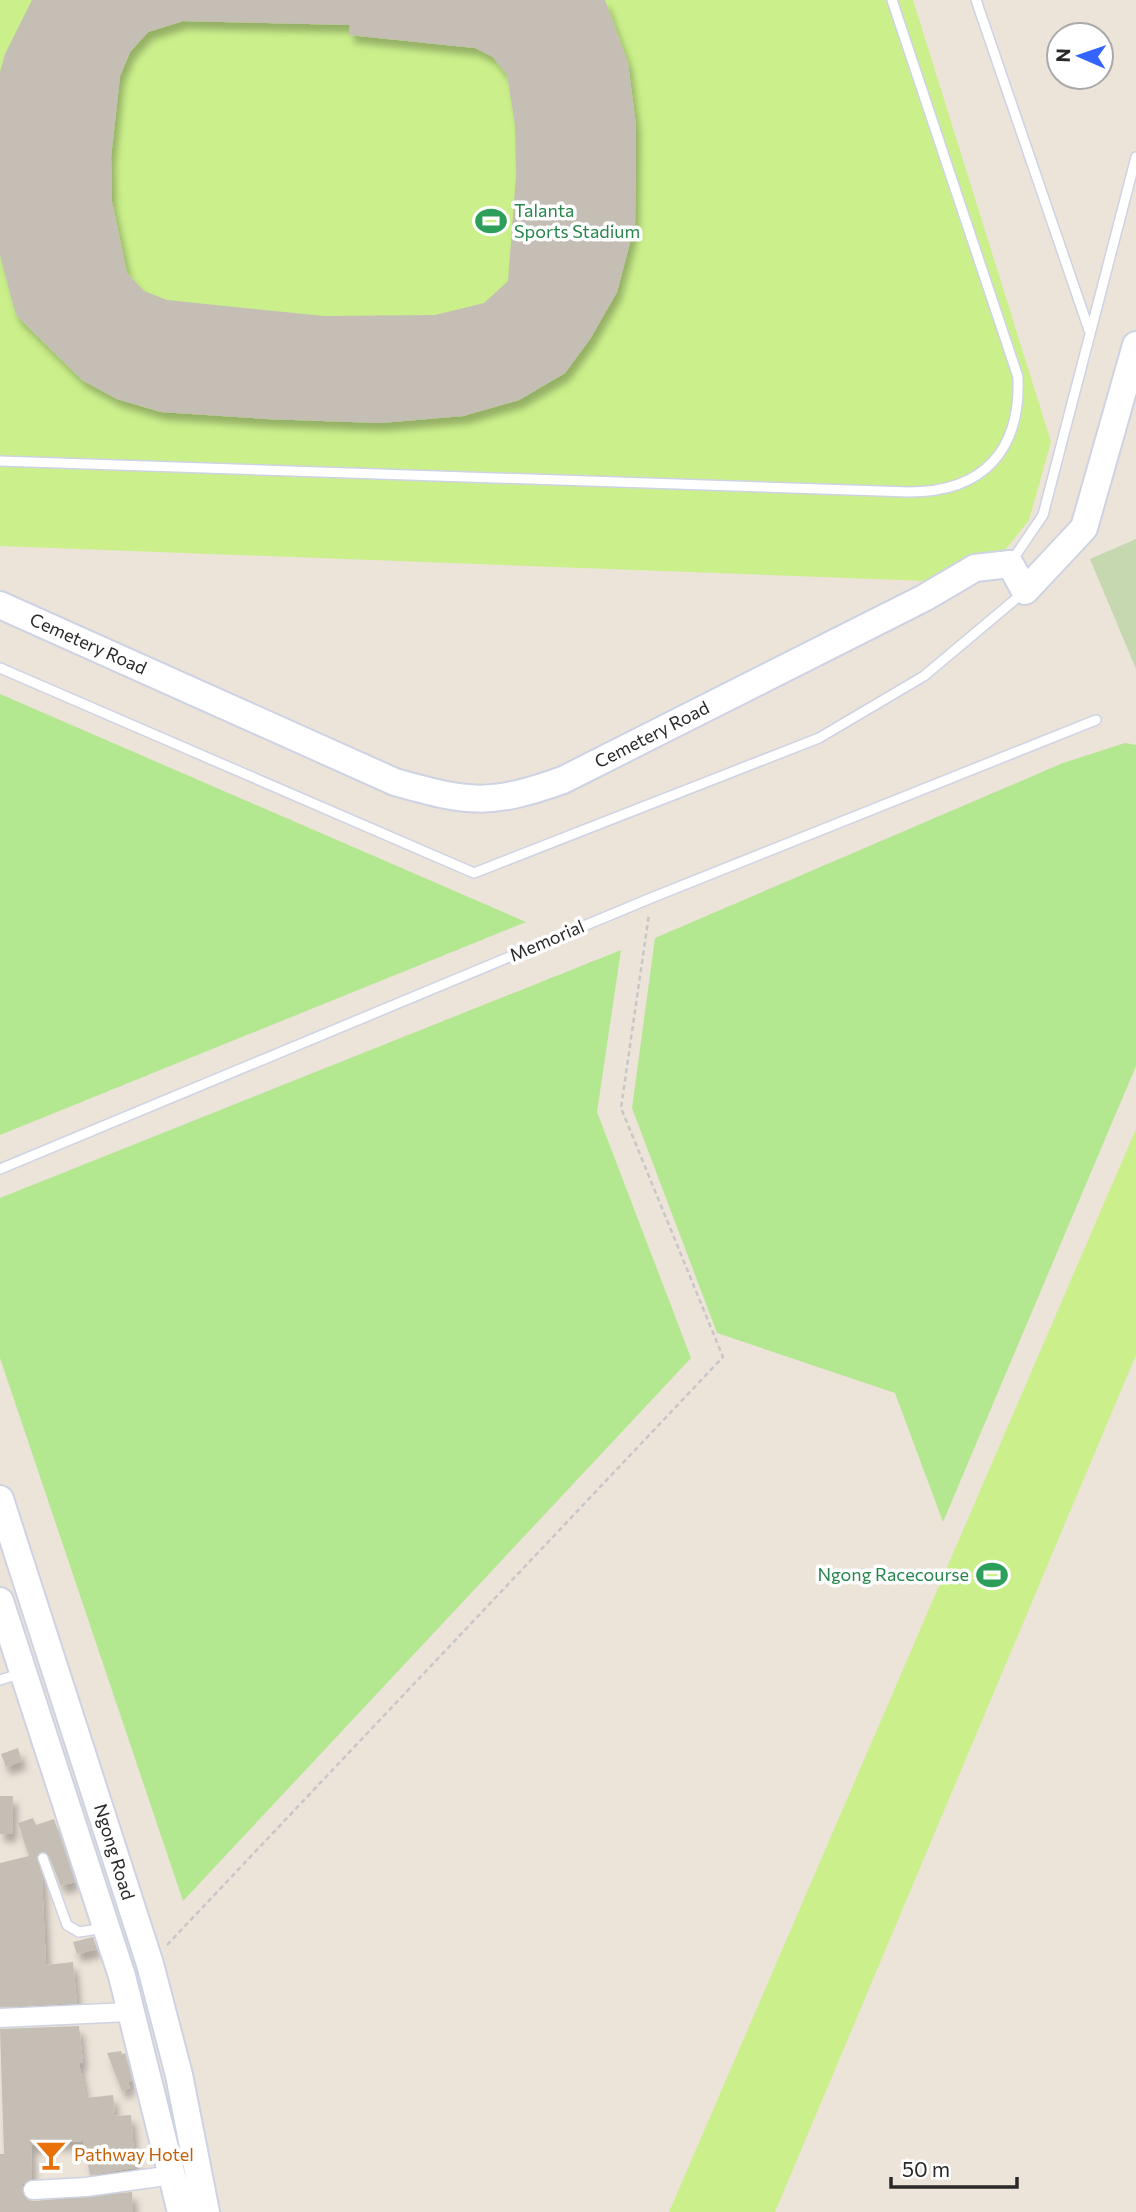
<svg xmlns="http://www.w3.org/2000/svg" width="1136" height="2212" viewBox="0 0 1136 2212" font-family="Commissioner,sans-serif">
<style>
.green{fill:#b3e890}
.cemetery{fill:#c5d8af}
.pitch{fill:#cbf08b}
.building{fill:#c4beb5;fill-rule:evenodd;filter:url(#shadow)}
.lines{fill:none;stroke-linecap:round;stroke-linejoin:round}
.lane-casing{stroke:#ced3e3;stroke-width:12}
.street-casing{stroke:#ced3e3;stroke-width:21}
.secondary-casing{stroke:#ced3e3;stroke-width:30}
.path{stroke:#c7c7c7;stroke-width:2.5;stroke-dasharray:5 3.5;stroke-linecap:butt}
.lane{stroke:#fff;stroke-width:9}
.street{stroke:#fff;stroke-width:18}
.secondary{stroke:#fff;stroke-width:26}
.labels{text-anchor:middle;stroke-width:7;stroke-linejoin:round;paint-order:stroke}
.leisure-label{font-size:18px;fill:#27864d;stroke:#fff;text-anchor:start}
.street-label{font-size:18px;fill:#292929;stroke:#fff}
.food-label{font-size:18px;fill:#c56008;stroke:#fff;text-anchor:start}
</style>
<defs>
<filter id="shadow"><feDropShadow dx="4.5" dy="8" stdDeviation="3.5" flood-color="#0004"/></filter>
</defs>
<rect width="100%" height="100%" fill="#ece3d9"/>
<path class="green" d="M0,694l526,228 -526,213z
M1125,743l11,2v321l-193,456 -48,-129 -178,-60 -85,-225 23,-170 408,-175z
M621,950l-24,162 94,246 -508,543 -183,-543v-160z"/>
<path class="cemetery" d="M1136,539v130l-46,-110z"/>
<path class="pitch" d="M0,0h913l138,442 -22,78 -50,63 -979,-37z
M1136,1129v226l-361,857h-106z"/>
<path class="building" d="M32,0h573l23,63 8,63 -1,98 -18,68 -27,47 -25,34 -46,27 -56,16 -83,7 -114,-4 -105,-7 -44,-13 -35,-19 -66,-65 -16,-59v-184l5,-18zM183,21l167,4 -1,10 126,13 18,9 14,18 8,50 1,51 -8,105 -24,22 -49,12 -111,1 -157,-16 -23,-9 -17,-18 -15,-71 -1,-44 9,-82 10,-24 18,-20z
M18,1748l4,13 -16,6 -5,-13z
M0,1796h13l-1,38h-12z
M33,1818l3,7 18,-6 21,63 -14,4 -13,-33 -11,1 5,23 4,88 27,-3 4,41 -77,4v-144l29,-7 -11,-33z
M93,1937l4,12 -20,5 -4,-12z
M79,2026l4,37h-4l7,35 27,-3 2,21 16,-1 4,53 -45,7 -7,-34 -52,4 1,34 -9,5 -1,7 5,9 7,1 98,-9 1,20h-133v-58h4l-4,-125z
M121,2051l1,3 3,-1 7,27 -4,2 2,6 -8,3 -15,-38z"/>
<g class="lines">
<defs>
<path id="lane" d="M976,0l113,330
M0,461l909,31c75,0 112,-42 109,-115l-126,-377
M1011,562l32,-47 93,-358
M0,668l474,205 345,-135 105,-62 100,-84
M0,1169l651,-271 445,-178
M0,1680l22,-7
M43,1858l24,67 12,7 26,-4"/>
<path id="street" d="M0,2018l129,-6
M33,2190l53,-3 87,-12"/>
<path id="secondary" d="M0,605l395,177c74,21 95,24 168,-2l361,-182 51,-30 35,-4 15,27 59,-63 52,-183
M0,1499l150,465 29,111 27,137
M0,1601l122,375 59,236"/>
</defs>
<use href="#lane" class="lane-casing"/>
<use href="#street" class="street-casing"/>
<use href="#secondary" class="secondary-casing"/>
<path class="path" d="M167,1945l556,-588 -102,-249 28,-194"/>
<use href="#lane" class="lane"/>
<use href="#street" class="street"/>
<use href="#secondary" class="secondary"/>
</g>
<defs>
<symbol id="stadium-bare" viewBox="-9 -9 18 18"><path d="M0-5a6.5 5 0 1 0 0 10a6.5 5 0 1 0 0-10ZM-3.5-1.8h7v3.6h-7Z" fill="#2e9e5b" stroke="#fff" stroke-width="2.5" paint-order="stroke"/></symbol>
<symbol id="bar-bare" viewBox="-9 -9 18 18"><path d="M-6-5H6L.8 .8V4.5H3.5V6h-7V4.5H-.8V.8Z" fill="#e8710a" stroke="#fff" stroke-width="2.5" paint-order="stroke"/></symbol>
</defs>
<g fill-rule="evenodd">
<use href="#stadium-bare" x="469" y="199" width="44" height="44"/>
<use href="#stadium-bare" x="970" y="1553" width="44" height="44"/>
<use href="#bar-bare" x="29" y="2133" width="44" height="44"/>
</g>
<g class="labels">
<g class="leisure-label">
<text x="514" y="217">Talanta<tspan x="514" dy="21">Sports Stadium</tspan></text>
<text x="969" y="1581" text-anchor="end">Ngong Racecourse</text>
</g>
<g class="street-label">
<text transform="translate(88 644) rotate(24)" y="6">Cemetery Road</text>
<text transform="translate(652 735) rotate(-27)" y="6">Cemetery Road</text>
<text transform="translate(547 941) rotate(-23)" y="6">Memorial</text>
<text transform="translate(114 1852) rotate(73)" y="6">Ngong Road</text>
</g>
<g class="food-label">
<text x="74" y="2161">Pathway Hotel</text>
</g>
</g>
<g transform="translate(1080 56) rotate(272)"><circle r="33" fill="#ffffff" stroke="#a9a9a9" stroke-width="2"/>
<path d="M0-5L12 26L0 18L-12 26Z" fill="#3364ff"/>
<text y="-10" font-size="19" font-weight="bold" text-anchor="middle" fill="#292929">N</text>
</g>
<path d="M891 2177v10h126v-10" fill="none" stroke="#292929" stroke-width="3.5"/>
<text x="902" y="2177" font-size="21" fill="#292929" stroke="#ffffff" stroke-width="5" paint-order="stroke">50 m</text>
</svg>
